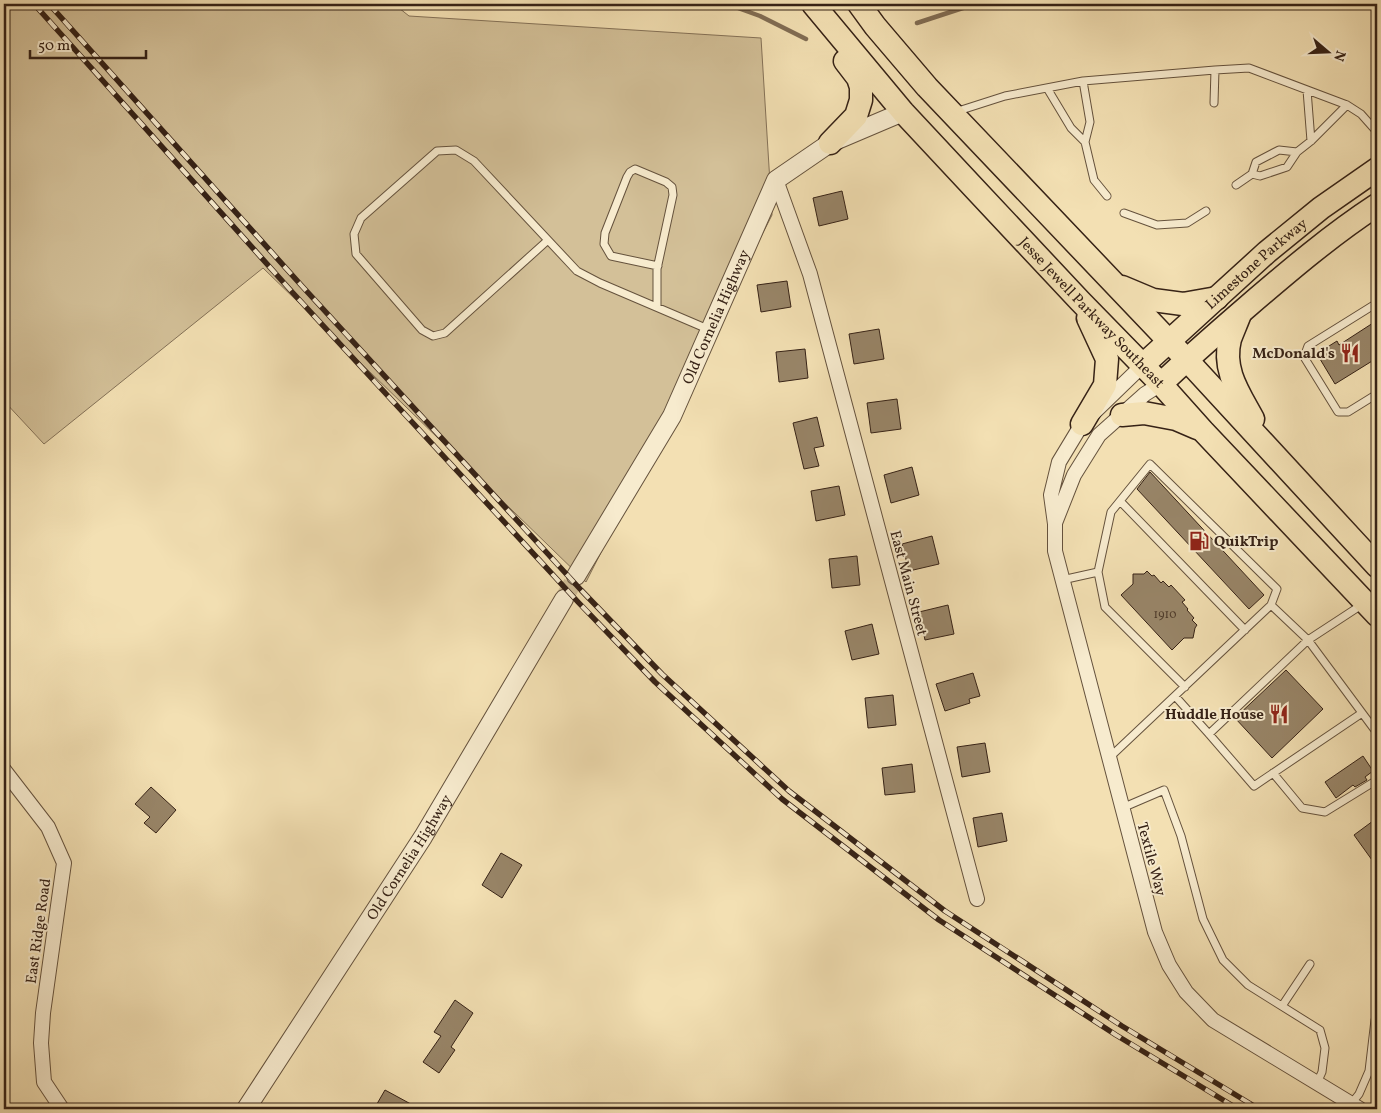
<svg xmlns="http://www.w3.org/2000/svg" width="1381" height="1113" viewBox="0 0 1381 1113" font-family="Vollkorn,serif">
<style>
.green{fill:#d3c098;stroke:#847157}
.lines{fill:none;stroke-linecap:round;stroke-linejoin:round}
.stream{stroke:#816d54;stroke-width:4.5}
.building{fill:#988568;stroke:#362216}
.tertiary-tunnel{stroke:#cdba94;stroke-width:18;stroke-dasharray:18 9;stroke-linecap:butt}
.service-casing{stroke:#65523d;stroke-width:9}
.minor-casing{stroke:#65523d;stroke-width:16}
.tertiary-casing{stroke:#65523d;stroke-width:20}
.primary-casing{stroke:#362216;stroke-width:25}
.service{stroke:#f7ebce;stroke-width:7}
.minor{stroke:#f7ebce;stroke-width:14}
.tertiary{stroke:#f7ebce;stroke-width:18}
.primary{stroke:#f3e0b3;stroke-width:22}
.rail-casing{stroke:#362216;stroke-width:5.5}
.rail{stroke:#f7ebce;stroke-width:4;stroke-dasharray:11;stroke-linecap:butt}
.labels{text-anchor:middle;stroke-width:4;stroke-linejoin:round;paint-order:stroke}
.number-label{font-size:12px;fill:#4e3b2a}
.street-label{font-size:15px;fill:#362216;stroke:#f7ebce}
.poi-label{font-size:15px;font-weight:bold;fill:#362216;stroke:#f7ebce;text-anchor:end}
</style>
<rect width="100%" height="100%" fill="#f3e0b3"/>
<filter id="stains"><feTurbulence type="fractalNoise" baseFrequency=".004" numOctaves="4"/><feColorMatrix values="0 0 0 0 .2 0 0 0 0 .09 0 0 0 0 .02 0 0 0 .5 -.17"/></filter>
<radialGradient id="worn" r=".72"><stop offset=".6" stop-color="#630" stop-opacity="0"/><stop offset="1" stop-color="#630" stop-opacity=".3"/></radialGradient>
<path class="green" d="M4,4h390l15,12 352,22 11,177 -186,367 -323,-314 -219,176 -40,-43z"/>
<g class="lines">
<path class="stream" d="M727,4l33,12 46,23
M917,23l58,-19"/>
</g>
<path class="building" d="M842,191l6,28 -29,7 -6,-28z
M787,281l4,26 -30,5 -4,-27z
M1373,323l4,7v28l-42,26 -15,-25 4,-3 -3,-5 16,-10 2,4z
M879,329l5,30 -30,5 -5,-30z
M805,349l3,29 -29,4 -3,-30z
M897,399l4,30 -30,4 -4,-30z
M817,417l7,29 -10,2 5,18 -15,3 -11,-46z
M912,467l7,28 -28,8 -7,-28z
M1150,472l114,123 -15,14 -112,-120z
M839,486l6,29 -29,6 -5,-30z
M932,536l7,28 -30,7 -7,-27z
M857,556l3,29 -28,3 -3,-29z
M1147,571l5,5 2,-1 7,8 2,-2 6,6 2,-2 14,15 -3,2 6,7 -1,1 7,8 -2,2 5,5 -2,3 -2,10h-9l-12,12 -51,-55 12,-11v-10h11z
M948,605l6,29 -29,6 -6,-28z
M872,624l7,30 -27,6 -7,-29z
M1286,670l37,39 -51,49 -37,-40z
M973,673l7,23 -11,3 1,4 -25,8 -9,-27z
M893,695l3,30 -28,3 -3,-30z
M985,743l5,29 -28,5 -5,-30z
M1363,756l10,15 -8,6 2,3 -12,7 -2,-2 -17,13 -11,-16z
M912,764l3,28 -30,3 -3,-27z
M151,787l25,23 -20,23 -12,-10 6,-6 -15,-13z
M1002,813l5,28 -29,6 -5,-29z
M1377,818v49l-23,-32z
M501,853l21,12 -20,33 -20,-13z
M455,1000l18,13 -22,34 4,3 -16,23 -16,-11 18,-26 -7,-4z
M385,1090l35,19h-46z"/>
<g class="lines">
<path class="tertiary-tunnel" d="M564,599l12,-23"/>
<defs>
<path id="service" d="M1083,81l7,41 -5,20 9,38 13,16
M1047,88l24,40 14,14
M1307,90l4,51
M1214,103l1,-33
M955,112l50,-16 78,-15 132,-11 34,-2 98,37 14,9 16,18
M1252,174l8,2 27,-9 10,-15 14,-11 36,-36
M1236,185l16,-11 4,-12 23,-12 18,2
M1124,213l33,12 30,-2 19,-12
M548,240l-103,93 -12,3 -11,-6 -66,-76 -2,-20 7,-16 76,-67 19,-1 18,11 103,110 23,12 110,47
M1377,303l-69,43 -4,11 34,55h10l29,-18
M657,307v-38l16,-74 -1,-8 -6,-5 -31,-13 -5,3 -3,5 -22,56 -1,11 7,12 47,10
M1120,501l125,129
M1062,580l36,-8
M1185,687l-80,-80 -7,-35 13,-60 39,-48 127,125 -6,16
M1175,696l34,38 45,52 108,-73
M1209,734l99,-94 55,-36
M1109,758l162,-153 37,35 69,93
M1273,773l29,35 23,4 52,-32
M1122,808l42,-18 17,46 22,83 20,41 25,25 72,45 5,18 -3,24 -5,11
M1282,1006l28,-42
M1351,1104l8,-10 10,-23 6,-51h2"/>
<path id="minor" d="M776,180l34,94 167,625
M1143,365l-61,59 -23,38 -8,33 4,29v27l100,381 14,33 17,27 27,28 147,89
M1055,523l19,-48 25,-40 46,-41 16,-10
M4,770l44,57 16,36 -21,150 -2,30 3,39 18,27"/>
<g id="tertiary">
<path id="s1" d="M576,576l96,-160 104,-236 54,-37 73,-31"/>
<path id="s2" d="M246,1109l177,-272 141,-238"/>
</g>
<g id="primary">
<path id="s3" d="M813,4l90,108 71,76 106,113 81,83 42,47 174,184"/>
<path d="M859,4l16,22 52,61 259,272 191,207"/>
<path d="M830,143l26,-27 5,-16v-13l-3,-9 -13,-17"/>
<path d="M1122,287l31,13 30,4 34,-6"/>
<path d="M1240,314c-3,8 -7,17 -10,25 -8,31 9,54 23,80"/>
<path id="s4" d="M1143,365l124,-113 54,-44 56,-39"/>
<path d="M1161,384c28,-27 57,-52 86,-77 42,-36 84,-72 130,-102"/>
<path d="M1122,415l22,-2 32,6 21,9"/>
<path d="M1082,424l23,-39 2,-26 -19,-41"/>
</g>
</defs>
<use href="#service" class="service-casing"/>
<use href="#minor" class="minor-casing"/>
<use href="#tertiary" class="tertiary-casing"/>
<use href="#primary" class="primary-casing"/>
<use href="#service" class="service"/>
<use href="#minor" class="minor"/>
<use href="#tertiary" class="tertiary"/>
<use href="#primary" class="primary"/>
<defs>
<path id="rail" d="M34,4l259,289 285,309 77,80 127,117 157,121 177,115 122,74
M49,4l252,281 280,305 81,84 127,117 156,120 177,115 137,83"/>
</defs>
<use href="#rail" class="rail-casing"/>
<use href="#rail" class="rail"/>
</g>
<defs>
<symbol id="restaurant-bare" viewBox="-9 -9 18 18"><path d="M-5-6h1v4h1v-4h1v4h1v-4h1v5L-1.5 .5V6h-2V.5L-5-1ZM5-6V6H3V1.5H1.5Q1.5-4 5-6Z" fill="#8f2418" stroke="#f7ebce" stroke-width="2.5" paint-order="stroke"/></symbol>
<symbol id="fuel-bare" viewBox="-9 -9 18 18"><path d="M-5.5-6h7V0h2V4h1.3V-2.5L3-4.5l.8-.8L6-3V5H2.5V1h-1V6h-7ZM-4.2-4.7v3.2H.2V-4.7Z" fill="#8f2418" stroke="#f7ebce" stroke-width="2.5" paint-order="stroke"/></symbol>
</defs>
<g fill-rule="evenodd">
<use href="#restaurant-bare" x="1336" y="339" width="28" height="28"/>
<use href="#fuel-bare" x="1185" y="527" width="28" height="28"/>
<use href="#restaurant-bare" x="1265" y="700" width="28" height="28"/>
</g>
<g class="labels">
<g class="number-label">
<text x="1165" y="618">1910</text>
</g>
<g class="street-label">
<text dy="5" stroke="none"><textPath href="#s4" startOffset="152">Limestone Parkway</textPath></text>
<text dy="5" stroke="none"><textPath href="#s3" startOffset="416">Jesse Jewell Parkway Southeast</textPath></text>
<text dy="5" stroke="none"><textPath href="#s1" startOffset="295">Old Cornelia Highway</textPath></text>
<text transform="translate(909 583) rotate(75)" y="5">East Main Street</text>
<text dy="5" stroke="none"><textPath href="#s2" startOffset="300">Old Cornelia Highway</textPath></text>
<text transform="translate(1152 859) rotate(75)" y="5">Textile Way</text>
<text transform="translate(38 931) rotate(-82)" y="5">East Ridge Road</text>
</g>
<g class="poi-label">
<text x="1335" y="358">McDonald's</text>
<text x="1214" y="546" text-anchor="start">QuikTrip</text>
<text x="1264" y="719">Huddle House</text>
</g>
</g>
<rect width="1381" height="1113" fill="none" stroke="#f3e0b3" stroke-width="20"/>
<rect x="5" y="5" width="1371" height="1103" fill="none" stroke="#362216" stroke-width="2.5"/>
<rect x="10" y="10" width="1361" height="1093" fill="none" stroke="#362216"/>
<g transform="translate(1328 52) rotate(109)" stroke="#f7ebce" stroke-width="4" paint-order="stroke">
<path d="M0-4L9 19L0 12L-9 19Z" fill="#362216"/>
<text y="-8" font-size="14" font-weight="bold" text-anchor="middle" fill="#362216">N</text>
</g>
<path d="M30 50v8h116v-8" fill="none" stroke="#362216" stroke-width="2.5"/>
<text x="38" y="50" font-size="15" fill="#362216" stroke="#f7ebce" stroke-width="4" paint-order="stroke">50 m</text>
<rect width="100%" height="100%" filter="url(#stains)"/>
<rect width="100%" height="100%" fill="url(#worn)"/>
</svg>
